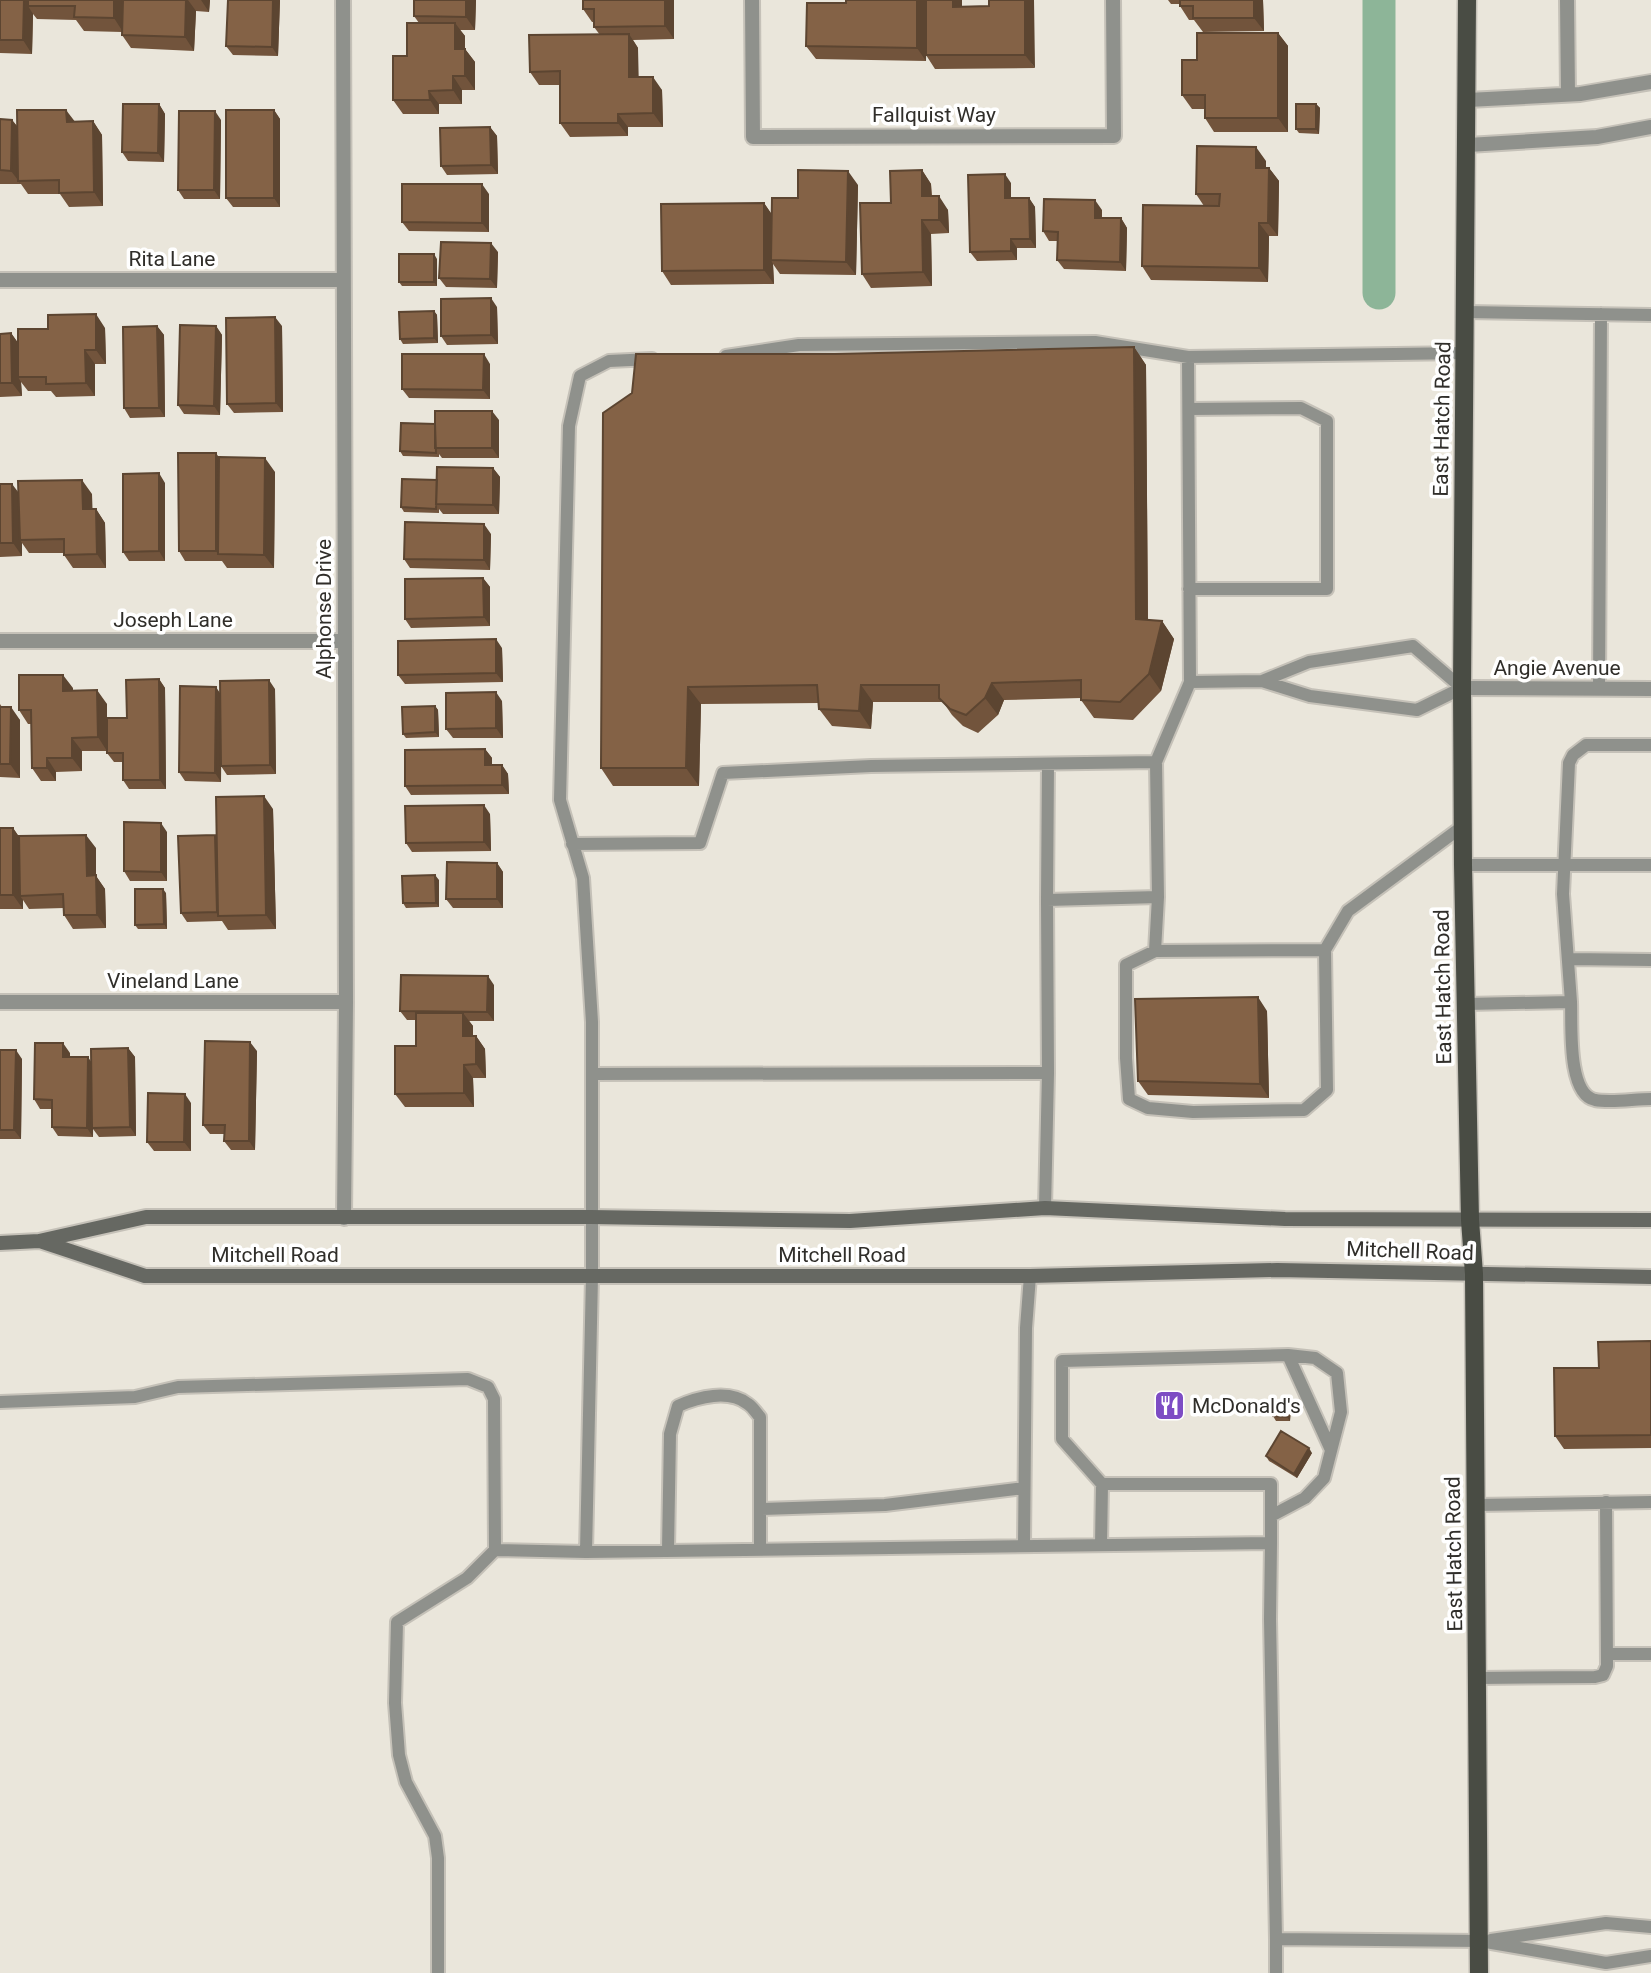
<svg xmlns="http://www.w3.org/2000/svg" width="1651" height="1973" viewBox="0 0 1651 1973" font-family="Roboto,sans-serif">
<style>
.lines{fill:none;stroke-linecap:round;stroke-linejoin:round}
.canal{stroke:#8db598;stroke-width:33}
.lane-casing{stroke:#c5c1b8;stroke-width:16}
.street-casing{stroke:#c5c1b8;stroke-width:18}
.secondary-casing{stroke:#c5c1b8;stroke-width:18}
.primary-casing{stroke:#c5c1b8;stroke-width:21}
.lane{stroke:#8f918c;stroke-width:12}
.street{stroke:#8f918c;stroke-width:14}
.secondary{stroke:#666862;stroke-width:14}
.primary{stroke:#494c44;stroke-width:18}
.wall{fill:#72543c}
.shaded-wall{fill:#5c4531}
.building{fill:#846246;stroke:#5c4531;stroke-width:2}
.labels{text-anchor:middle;stroke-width:7;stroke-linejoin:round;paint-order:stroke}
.street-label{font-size:21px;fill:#302e2a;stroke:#fff}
.poi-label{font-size:21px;fill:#302e2a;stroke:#fff;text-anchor:start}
</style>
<rect width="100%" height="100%" fill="#eae6db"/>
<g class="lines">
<path class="canal" d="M1379,0v293"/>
<defs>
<path id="lane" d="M1466,312l185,3
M726,356l73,-11 296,-3 93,15 278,-4
M1188,357l2,325 -34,80 2,135 -3,54 170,-1
M652,359l-43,2 -29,15 -11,50 -9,374 23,78 9,144v254l-6,276 685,-9 -1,76 6,320 204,2 126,22 45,-7
M1189,409l112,-1 26,13v168h-138
M1413,646l49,42 -45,22 -107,-14 -48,-15 47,-19z
M1190,682l72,-1
M1599,689l2,-375
M572,844l128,-1 23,-70 148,-7 285,-4
M1463,865h188
M1047,900l1,-136
M1155,951l-29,14v93l3,41 19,9 45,4 111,-2 23,-20 -2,-140 23,-39 115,-85
M1569,959l82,1
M1571,1002l-8,-108 6,-131 4,-8 13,-10h65
M1466,1004l105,-2c1,22 -4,92 24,98 17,3 39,-1 56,-1
M1048,1073l-1,-173 111,-3
M592,1074l456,-1 -3,135
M1288,1355l43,95
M0,1402l135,-5 43,-10 290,-8 20,8 6,12 1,151
M1102,1484l-40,-45v-78l226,-6 27,3 22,15 4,39 -17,66 -19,20 -34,18
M1476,1505l175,-3
M760,1509l125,-4 139,-17
M1024,1545l2,-217 4,-52
M1101,1545l1,-61h169v59
M668,1550l2,-116 8,-28c20,-9 51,-17 70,-2 5,3 8,9 12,13v132
M1607,1654h44
M1478,1678l117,-1 8,-2 4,-9 -1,-164
M1491,1940l115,-17 45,4
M438,1973v-115l-3,-22 -29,-54 -7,-27 -4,-52 2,-81 70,-44 28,-28 91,2
M1276,1973v-34"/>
<path id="street" d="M343,0l3,1002 -2,216
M752,0l1,137 361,-1 -1,-136
M1567,0l1,94
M1468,100l112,-6 71,-12
M1468,145l129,-8 54,-10
M0,280h343
M0,641h345
M1462,688l189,1
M0,1002h346"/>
<path id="secondary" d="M40,1241l105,35h885l247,-6 374,7
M0,1243l39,-2 107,-24h445l259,4 195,-13 240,11 366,1"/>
<path id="primary" d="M1467,0l-5,688 1,177 7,355 4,54 5,699"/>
</defs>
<use href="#lane" class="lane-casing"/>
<use href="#street" class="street-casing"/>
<use href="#secondary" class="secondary-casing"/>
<use href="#primary" class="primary-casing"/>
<use href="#lane" class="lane"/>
<use href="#street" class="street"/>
<use href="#secondary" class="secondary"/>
<use href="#primary" class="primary"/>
</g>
<path class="wall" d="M0,0h210l-1,12 -13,-1 -2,40 -63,-3 -9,-13v-3l-38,-1 -8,-11 -39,-1 -4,-5 -1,40 -32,-1z
M280,0l-2,56 -45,-1 -7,-9z
M414,0h62l-1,30h-15l5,6v13l10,13v28h-13v14h-23v10h-36l-10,-14 26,-77 -5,-7z
M583,0h91v39l-41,1 5,8v29l24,13 1,37h-35v9l-58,1 -10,-14v-38h-21l-9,-13 70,-37 -6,-8v-5h-2l-9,-13z
M962,0v7l27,-1v-6l46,68 -100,1 -9,-14v6l-110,-2 -10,-13 40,-43z
M1168,0h95l1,31 -61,1 -9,-12h-5l-9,-14v-2h-9z
M1278,33l10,13v86h-74l-9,-14v-9h-13l-10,-14z
M159,104l6,10 -1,48 -36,-1 -6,-9z
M1316,104l4,4 -1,26 -20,-1 -3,-4z
M274,110l6,9v88h-47l-7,-9z
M0,119l12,1 6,7 56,-5 19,-1 9,14 1,71 -34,1 -9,-13h-32l-7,-10h-21z
M221,120l-1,79h-36l-6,-9z
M490,127l7,9 1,38 -51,1 -6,-9z
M1266,161v7h3l10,13 -1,55h-9l-1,46 -117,-2 -9,-14 62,-60 -8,-12z
M922,170l9,14 1,12 16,14 1,23 -18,1 1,52 -61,2 -9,-14 29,-71z
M1011,183v15h18l6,9 1,41h-19v12l-40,1 -7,-9z
M858,185l-2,90 -76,-1 -7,-10 1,20 -103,1 -9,-14 102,-68 8,12 26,-17z
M489,194v38l-80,-1 -7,-9z
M1102,210v8h19l6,10 -1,43 -62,-2 -7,-9 1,-19h-9l-6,-10z
M498,252l-1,36 -51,-1 -7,-9z
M437,259v27h-35l-3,-4z
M497,307l1,37 -51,1 -6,-9z
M434,311l3,4 1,28 -35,1 -3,-5z
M157,326l7,9 1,82 -35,1 -6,-10z
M216,326l6,9 -2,80 -36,-1 -6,-9z
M282,326l1,86 -49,1 -7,-9z
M105,328l1,36h-11v32l-39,1 -5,-6h-23l-7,-9 1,14 -22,1v-63l11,-1 7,10z
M1134,347l12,18 2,255 14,1 12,18 -13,52 -28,29 -39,-2 -13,-18v-2l-77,2 -6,15 -20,18 -15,-7 -11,-11 -9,-13h-70l-2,27 -39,-3 -13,-17v-6l-118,1 -2,82h-86l-12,-18 234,-414z
M490,364v35l-81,-1 -7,-9z
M499,420v38h-57l-3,-4v3l-36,-1 -3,-5 35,-27z
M219,457l56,15 -1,96h-47l-5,-7h-37l-6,-10z
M493,468l7,9 -1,37h-56l-4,-5v4l-35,-1 -3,-5 36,-27z
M165,483v78h-36l-6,-9z
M0,484l19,9 73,1v15h4l9,14 1,45h-33l-9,-13v-2h-35l-7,-10v13l-22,1z
M491,534l-1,36 -80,-2 -6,-9z
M483,578l7,9v39l-79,2 -6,-9z
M502,648l1,34 -98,2 -7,-9z
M159,679l6,9 1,101h-37l-6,-9v-18h-9l-7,-9v-2h-25v20l-26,1v9h-15l-9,-13 -1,-44h-3l-9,-14 54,-22v3l34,13v14h20z
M275,689l1,85 -49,1 -6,-9v16l-36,-1 -6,-9z
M502,701l1,37h-50l-7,-9z
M0,704l2,3 18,13v58l-20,-1z
M435,706l3,4 1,27 -33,1 -3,-4z
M485,749l7,9v7h10l6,9 1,20 -98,1 -6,-9z
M273,809l3,120 -48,1 -6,-9 -35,1 -6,-9 34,-78 2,2z
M490,814l1,37 -79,1 -6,-9z
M0,828h13l6,9 77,11v28l9,13 1,39 -33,1 -9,-14v-7l-35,1 -6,-9v9h-23z
M167,832v49h-37l-6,-10z
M497,863l6,9v36h-50l-7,-9z
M439,880v27l-33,1 -3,-5z
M166,893l1,36h-29l-3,-4z
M494,985v36h-25l4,5v10h3l9,13 1,29h-13l1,29h-69l-10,-13 21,-48v-26h-9l-7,-9z
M1267,1011l2,87 -121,-3 -10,-14z
M128,1048l7,9 1,79 -37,1 -6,-8v8l-35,-1 -6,-9v-18h-12l-6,-10 36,-46v4l21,5z
M0,1050l22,9 -1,80h-21z
M257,1051l-2,99h-24l-7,-9v-7h-14l-7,-9z
M191,1103v48h-37l-7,-9z
M1651,1341v107l-87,1 -9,-13 44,-68z
M1288,1401l3,5 -1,15h-14l-3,-5z
M1312,1453l-15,25 -28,-17 -3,-5z"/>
<path class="shaded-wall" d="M24,0h9l-5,6 5,8 -1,40 -9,-14z
M114,0h10l-1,32 -9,-14z
M186,0h2l8,11 -2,40 -9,-14z
M201,0h9l-1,12z
M273,0h7l-2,56 -6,-9z
M466,0h10l-1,30 -9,-13z
M665,0h9v39l-9,-13z
M917,0h10l-1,61 -9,-13z
M953,0h9v20l-9,-13z
M1025,0h9l1,68 -10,-13z
M1254,0h9l1,31 -10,-13z
M455,23l10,13v26l-10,-13z
M1278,33l10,13v86l-10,-14z
M629,34l9,14 1,43 -10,-14z
M465,49l10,13v28l-10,-14z
M453,76l9,14v14l-9,-14z
M653,77l9,13 1,37 -10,-14z
M429,91l10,13v10l-9,-14z
M159,104l6,10 -1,48 -6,-9z
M1316,104l4,4 -1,26 -3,-5z
M66,110l10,13 -9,-1z
M274,110l6,9v88l-6,-9z
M215,111l6,9 -1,79 -6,-9z
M618,114l10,13v9l-10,-13z
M12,120l10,13 -4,48 3,3 -10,-13z
M93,121l9,14 1,71 -9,-14z
M490,127l7,9 1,38 -7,-9z
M1256,147l10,14v20l-10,-13z
M1269,168l10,13 -1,55 -10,-13z
M922,170l9,14 1,26 -10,-14z
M848,171l10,14 -2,90 -10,-13z
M1005,174l6,9v25l-6,-10z
M482,184l7,10v38l-7,-9z
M939,196l9,14 1,23 -10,-13z
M1029,198l6,9 1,41 -6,-9z
M1095,200l7,10 -1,17 -6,-9z
M764,203l9,13 -2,44 2,4 1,20 -10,-14z
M1121,218l6,10 -1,43 -6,-9z
M922,220l9,14 1,52 -9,-14z
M1259,223l10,13 -1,46 -9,-14z
M1011,239l6,9v12l-6,-9z
M491,243l7,9 -1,36 -7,-9z
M434,254l3,5v27l-3,-4z
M491,298l6,9 1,37 -7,-9z
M434,311l3,4 1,28 -4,-5z
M96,314l9,14 1,36 -10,-14z
M275,317l7,9 1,86 -7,-9z
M157,326l7,9 1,82 -6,-9z
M216,326l6,9 -2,80 -6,-9z
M11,333l10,14 -3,30 3,5 1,14 -10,-13z
M1134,347l12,18 2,272 -12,-18z
M85,350l10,14v32l-9,-13z
M484,354l6,10v35l-7,-9z
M492,411l7,9v38l-7,-10z
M216,453l6,9 -4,92 -2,-3z
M265,458l10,14 -1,96 -10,-13z
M493,468l7,9 -1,37 -6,-9z
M159,473l6,10v78l-6,-10z
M82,480l10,14 1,29 -10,-14z
M12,484l10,13 -2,43 2,3v13l-9,-13z
M96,509l9,14 1,45 -9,-14z
M484,524l7,10 -1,36 -6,-10z
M483,578l7,9v39l-6,-9z
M1162,621l12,18 -13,52 -12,-17z
M496,639l6,9 1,34 -7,-9z
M63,675l10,13v16l-10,-13z
M159,679l6,9 1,101 -6,-9z
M269,680l6,9 1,85 -6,-9z
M992,683l12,17 -6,15 -13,-17z
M861,685l12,17 -2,27 -12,-18z
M216,687l6,9 -1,86 -6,-9z
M688,687l13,17 -2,82 -13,-18z
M97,690l10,14v47l-9,-14z
M496,692l6,9 1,37 -7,-10z
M435,706l3,4 1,27 -4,-5z
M11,707l9,13v58l-10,-14z
M72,738l10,13v20l-10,-13z
M485,749l7,9v16l-7,-9z
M47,758l9,14v9l-9,-13z
M502,765l6,9 1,20 -7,-9z
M264,796l9,13 3,120 -10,-14z
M484,805l6,9 1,37 -7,-9z
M161,823l6,9v49l-6,-9z
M13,828l9,13 -2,55 3,4v9l-10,-14z
M86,835l10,13v28l9,13 1,39 -9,-13 -10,-39z
M215,835l6,9 -1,72 -3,-4z
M497,863l6,9v36l-6,-9z
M435,875l4,5v27l-3,-4z
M163,889l3,4 1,36 -3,-5z
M488,976l6,9v36l-7,-9z
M1258,997l9,14 2,87 -9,-14z
M463,1013l10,13v23l-10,-13z
M476,1036l9,13 1,29 -10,-14z
M250,1042l7,9 -2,99 -6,-9z
M63,1043l7,10v13l-7,-9z
M128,1048l7,9 1,79 -6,-9z
M16,1050l6,9 -1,80 -7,-9z
M88,1057l6,9 -1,71 -6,-9z
M464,1065l9,13 1,29 -10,-14z
M185,1094l6,9v48l-7,-9z
M1288,1401l3,5 -1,15 -3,-4z
M1309,1448l3,5 -15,25 -3,-4z"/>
<path class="building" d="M0,0h24l-1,40h-23z
M28,0h86v18l-40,-1 1,-11h-47z
M123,0h63l-1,37 -63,-2z
M228,0h45l-1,47 -46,-1z
M414,0h52v17l-52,-1z
M583,0h82v26l-71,1v-18h-11z
M846,0h71v48l-111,-2 1,-43h39z
M926,0h27v7l36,-1v-6h36v55h-99z
M1180,0h74v18h-61v-12h-13z
M407,23h48v26h10v27h-12v14l-24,1 1,9h-37v-44h14z
M1197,33h81v85h-73v-23h-23v-35h15z
M629,34v43h24v36l-35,1v9h-58v-52l-30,1 -1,-37z
M123,104h36l-1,49 -36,-1z
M1296,104h20v25h-20z
M17,110h49l1,12 26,-1 1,71 -35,1v-13l-41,1z
M226,110h48v88h-48z
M179,111h36l-1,79h-36z
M0,119l12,1 -1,51 -11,-1z
M490,127l1,38 -50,1 -1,-38z
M1197,146l59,1v21h13l-1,55h-9v45l-117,-2 1,-61 76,1 1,-12h-24z
M798,170l50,1 -2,91 -75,-2 1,-62h26z
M922,170v26h17v24h-17l1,52 -61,2 -2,-71h31l-1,-32z
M1005,174v24h24l1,41h-19v12l-41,1 -2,-77z
M402,184h80v39l-80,-1z
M1044,199l51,1v18h26l-1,44 -63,-2 1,-28 -15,-1z
M764,203v67l-102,1 -1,-67z
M441,242l50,1 -1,36 -51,-1z
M399,254h35v28h-35z
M491,298v37l-50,1v-37z
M434,311v27l-34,1 -1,-27z
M96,314v36h-11l1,33 -40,1v-7h-28v-48h30v-14z
M275,317l1,86 -49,1 -1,-86z
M180,325l36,1 -2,80 -36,-1z
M157,326l2,82h-35l-1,-81z
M11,333l1,50h-12v-49z
M1134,347l2,272 26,2 -13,53 -29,28 -39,-2v-20l-89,3 -7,15 -19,17 -16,-6 -11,-11v-13h-78l-2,26 -40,-2 -2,-24 -129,2 -2,81h-85l2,-355 29,-20 4,-39h199z
M402,354h82l-1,36 -81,-1z
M435,411h57v37h-57z
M401,423l34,1 1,29 -36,-2z
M178,453h38v98h-37z
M219,457l46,1 -1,97 -46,-1z
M437,467l56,1v37l-57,-1z
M159,473v78l-36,1v-78z
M402,479l35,1 -1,29 -35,-2z
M82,480l1,29h13l1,45 -33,1v-16l-44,1 -2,-59z
M0,484h12l1,59h-13z
M405,522l79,2v36l-80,-1z
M483,578l1,39 -79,2v-40z
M496,639v34l-98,2v-34z
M19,675h44v16l34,-1 1,47 -26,1v20h-25v10h-15l-1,-58h-12z
M159,679l1,101h-37v-27h-16v-35h20l-1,-38z
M269,680l1,85 -49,1 -1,-85z
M180,686l36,1 -1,86 -36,-1z
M496,692v36l-50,1v-36z
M435,706v26l-32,2 -1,-27z
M0,707h11l-1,57h-10z
M485,749v16h17v20l-97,1v-36z
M264,796l2,119 -48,1 -2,-119z
M484,805v37l-78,1 -1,-37z
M124,822l37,1v49l-37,-1z
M0,828h13v67h-13z
M86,835l1,41 9,-1 1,40h-33l-1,-21 -43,2 -1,-60z
M215,835l2,77 -36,1 -3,-77z
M447,862l50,1v36h-51z
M435,875l1,28h-33l-1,-27z
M135,889h28l1,35 -29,1z
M401,975l87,1 -1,36 -87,-1z
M1258,997l2,87 -122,-3 -3,-82z
M416,1013h47v23h13v28l-12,1v28l-69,1v-48h21z
M205,1041l45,1 -1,99h-25l1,-16h-22z
M35,1043h28v14h25l-1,71 -35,-1v-27l-18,-1z
M128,1048l2,79 -38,1 -1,-79z
M0,1050h16l-2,80h-14z
M148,1093l37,1 -1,48h-37z
M1651,1341v94l-96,1 -1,-68h45l-1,-26z
M1273,1401h15l-1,16 -14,-1z
M1281,1431l28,17 -15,26 -28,-18z"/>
<defs>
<symbol id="restaurant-square" viewBox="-11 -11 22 22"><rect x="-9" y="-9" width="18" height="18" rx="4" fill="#7d4cc4" stroke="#fff"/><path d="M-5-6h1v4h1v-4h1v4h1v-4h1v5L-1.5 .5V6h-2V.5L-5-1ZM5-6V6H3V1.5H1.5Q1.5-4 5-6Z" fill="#fff"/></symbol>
</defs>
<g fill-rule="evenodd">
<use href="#restaurant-square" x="1152" y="1388" width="35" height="35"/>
</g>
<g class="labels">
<g class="street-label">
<text x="934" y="122">Fallquist Way</text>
<text x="172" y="266">Rita Lane</text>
<text transform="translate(1442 419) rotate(-89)" y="7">East Hatch Road</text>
<text transform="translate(324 609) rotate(-90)" y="7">Alphonse Drive</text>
<text x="173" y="627">Joseph Lane</text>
<text x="1557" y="675">Angie Avenue</text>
<text x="173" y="988">Vineland Lane</text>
<text transform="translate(1443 987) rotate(-91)" y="7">East Hatch Road</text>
<text transform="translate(1410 1251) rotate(2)" y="7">Mitchell Road</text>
<text x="275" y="1262">Mitchell Road</text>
<text x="842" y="1262">Mitchell Road</text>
<text transform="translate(1454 1554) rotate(-91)" y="7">East Hatch Road</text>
</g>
<g class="poi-label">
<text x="1192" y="1413">McDonald's</text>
</g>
</g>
</svg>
